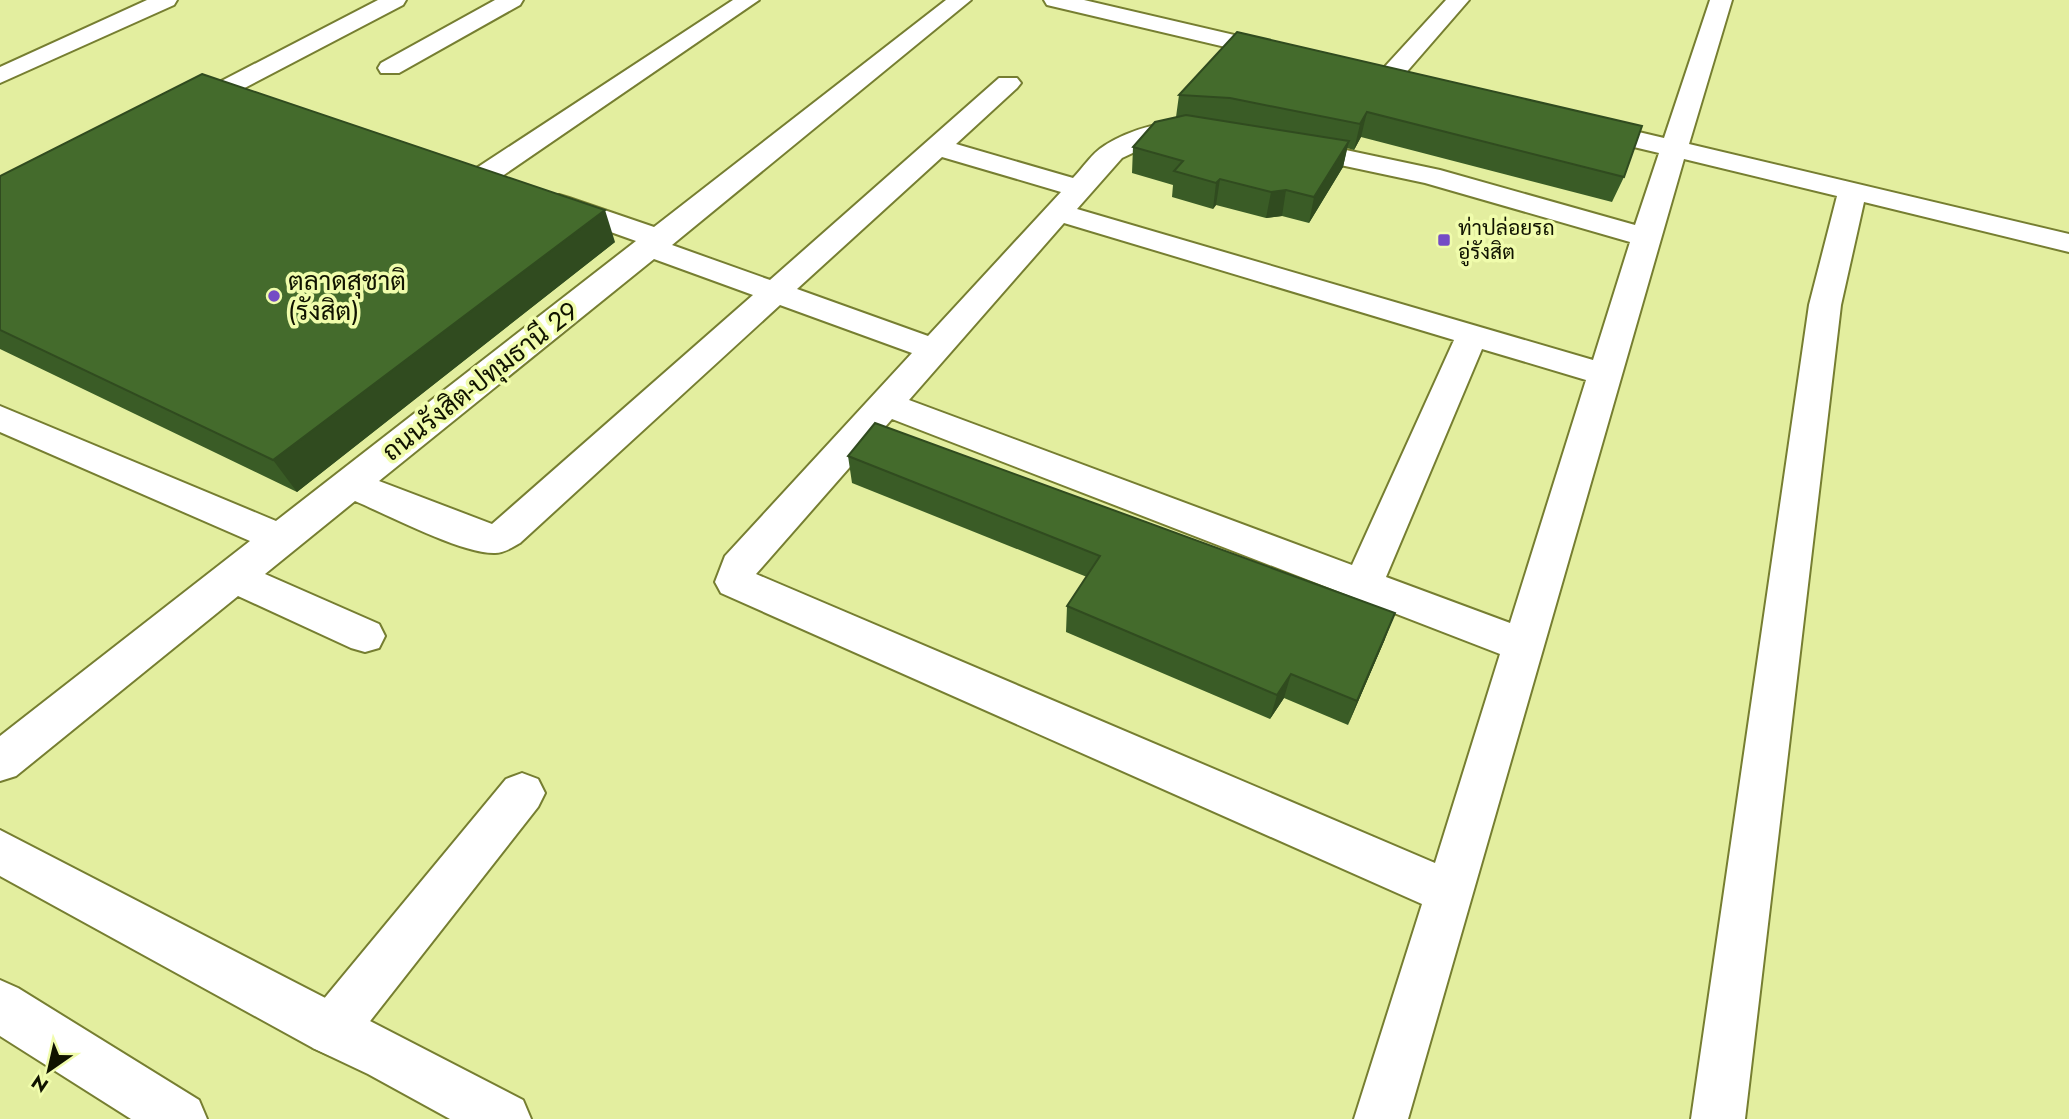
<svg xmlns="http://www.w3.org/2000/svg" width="2069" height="1119" viewBox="0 0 2069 1119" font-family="Jost,Sarabun,sans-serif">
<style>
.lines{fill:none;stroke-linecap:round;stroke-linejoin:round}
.minor-casing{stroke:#767e31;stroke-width:4}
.major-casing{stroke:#767e31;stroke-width:4}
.minor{fill:#fff;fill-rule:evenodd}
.major{fill:#fff;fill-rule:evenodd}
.wall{fill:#3a5c26}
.shaded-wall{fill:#304b1f}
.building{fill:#446b2c;stroke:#304b1f;stroke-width:2}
.poi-dot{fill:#744cc5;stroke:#f0fcac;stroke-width:2.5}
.labels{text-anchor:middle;stroke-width:7;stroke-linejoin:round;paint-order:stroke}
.far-poi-label{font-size:21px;fill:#101300;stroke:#f0fcac;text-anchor:start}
.poi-label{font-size:26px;fill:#101300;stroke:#f0fcac;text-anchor:start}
.street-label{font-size:26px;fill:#101300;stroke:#f0fcac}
</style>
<rect width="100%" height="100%" fill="#e3ee9f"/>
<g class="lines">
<defs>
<path id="minor" d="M147,0h30l-3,5 -174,78v-16z
M378,0h28l-3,5 -208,109h-18l-4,-5 4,-5z
M495,0h28l-3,5 -121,68h-18l-3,-5 3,-5z
M733,0h26l-267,183h-20l-4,-6 4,-6z
M946,0h25l-299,245 98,35 229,-202h18l4,5 -4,5 -61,56 117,34c10,-10 19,-25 31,-32 24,-16 67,-29 95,-22l4,6 -4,6 -43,6 -34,16 -45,51 516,151 37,-118 -205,-59 -141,-30 -3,-6 3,-6 10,-2 146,31 195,55 24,-72 -80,-19 -4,-6 4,-6 9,-2 76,18 46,-138h22l-43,144 380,90v18l-205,-50 -23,103 -96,814h-54l118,-814 28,-109 -153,-37 -276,960h-54l68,-215 -701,-311 -6,-11 10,-26 187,-203 -132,-48 -260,238c-7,4 -16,10 -25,10 -33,1 -107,-38 -140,-52l-90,73 114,50 6,12 -6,12 -14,4 -14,-4 -113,-52 -222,180 -16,5v-45l250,-195 -250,-109v-26l276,115 360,-280 -87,-31 -4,-6 4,-6 10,-3 10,3 85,29zM942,157l119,35 -133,144 -131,-47zM1064,223l390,117 -102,225 -443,-165zM654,259l99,36 -261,229 -113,-43zM1482,349l104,31 -76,243 -124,-46zM892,419l608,235 -65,209 -679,-289z
M1044,0h40l206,48 3,5 -3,5 -9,2 -234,-55z
M1446,0h23l-72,83h-18l-3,-5 3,-5z
M522,773l16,6 7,14 -7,14 -189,241 -18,8 -18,-8 -8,-18 8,-18 193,-233z"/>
<path id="major" d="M0,830l523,270 8,19h-81l-82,-45 -55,-26 -313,-172z
M0,980l18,8 181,112 8,19h-76l-131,-83z"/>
</defs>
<use href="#minor" class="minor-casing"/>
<use href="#major" class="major-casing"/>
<use href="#minor" class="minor"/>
<use href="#major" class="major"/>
</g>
<path class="wall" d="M1237,32l387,145 -12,25 -251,-65 -7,13 -7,-2 -4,19 -34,56 -27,-7 -16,2 -50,-13 -3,4 -41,-12 1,-12 -41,-12 1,-26 43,-30 3,-22z
M0,176l615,66 -318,250 -297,-143z
M848,456l537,183 -37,86 -64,-27 -14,21 -204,-87 1,-26 20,-29 -235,-94z"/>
<path class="shaded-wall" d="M1367,112l-6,25 -7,13 6,-26z
M1349,141l-6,26 -34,56 5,-26z
M1220,179l-4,26 -3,4 3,-26z
M1286,190l-4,26 -16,2 5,-26z
M605,210l10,32 -318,250 -24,-32z
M1395,613l-10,26 -37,86 9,-24z
M1291,674l-7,24 -14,21 7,-24z"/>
<path class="building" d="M1237,32l405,94 -18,51 -257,-65 -7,12 -130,-26 -51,-3z
M202,74l403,136 -332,250 -273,-130v-154z
M1186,115l163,26 -35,56 -28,-7 -15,2 -51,-13 -4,4 -42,-12 9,-10 -50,-14 22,-25z
M875,423l520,190 -38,88 -66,-27 -14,21 -210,-89 33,-50 -252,-100z"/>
<g class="poi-dot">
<rect x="1437" y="233" width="14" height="14" rx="3.5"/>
<circle cx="274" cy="296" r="7"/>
</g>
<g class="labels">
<g class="far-poi-label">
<text x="1458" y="235">ท่าปล่อยรถ<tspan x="1458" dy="24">อู่รังสิต</tspan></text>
</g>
<g class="poi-label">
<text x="288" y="290">ตลาดสุชาติ<tspan x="288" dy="30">(รังสิต)</tspan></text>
</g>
<g class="street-label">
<text transform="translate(480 381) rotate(-38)" y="9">ถนนรังสิต-ปทุมธานี 29</text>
</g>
</g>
<g transform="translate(49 1070) rotate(214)" stroke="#f0fcac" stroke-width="5" paint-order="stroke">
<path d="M0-5L12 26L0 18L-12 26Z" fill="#101300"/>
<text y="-10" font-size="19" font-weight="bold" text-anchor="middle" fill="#101300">N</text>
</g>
</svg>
